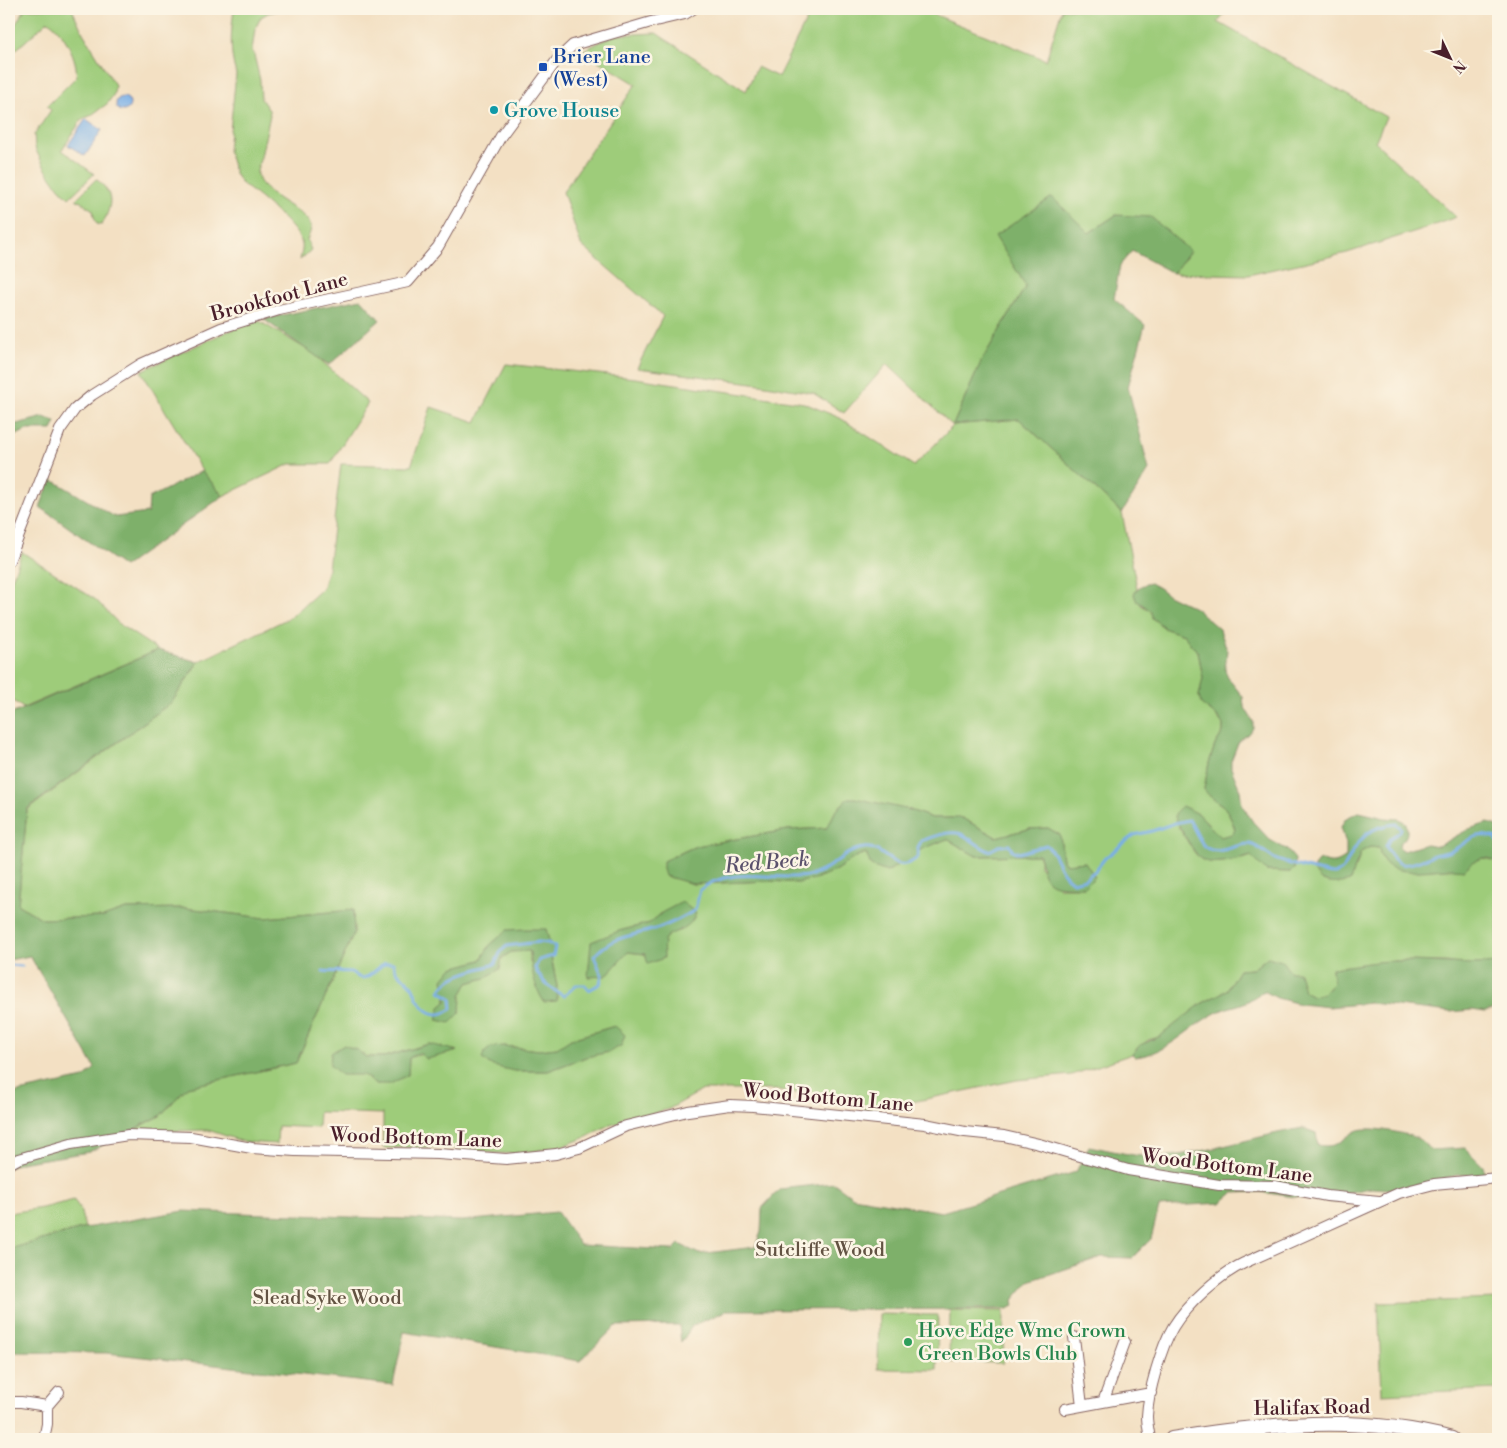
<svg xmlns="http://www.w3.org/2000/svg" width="1507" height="1448" viewBox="0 0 1507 1448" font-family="'Libre Bodoni',serif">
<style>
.green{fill:#9ecc7a;stroke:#747652;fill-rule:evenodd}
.forest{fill:#7eb06a;stroke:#64684a}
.water{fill:#78aee6;stroke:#616688}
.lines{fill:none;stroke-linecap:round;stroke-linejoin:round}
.stream{stroke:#78aee6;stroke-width:3}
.minor-casing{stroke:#856360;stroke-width:12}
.major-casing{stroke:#856360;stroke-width:16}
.minor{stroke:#fff;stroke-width:10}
.major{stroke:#fff;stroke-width:14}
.transit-dot{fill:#1a4fb4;stroke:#fcf5e5;stroke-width:2}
.culture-dot{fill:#0f9aa8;stroke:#fcf5e5;stroke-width:2}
.leisure-dot{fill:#2e9e5b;stroke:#fcf5e5;stroke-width:2}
.labels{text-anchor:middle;stroke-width:5;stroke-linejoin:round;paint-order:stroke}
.transit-label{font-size:20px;fill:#164399;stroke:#fcf5e5;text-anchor:start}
.culture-label{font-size:20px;fill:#0d838f;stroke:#fcf5e5;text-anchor:start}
.street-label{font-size:20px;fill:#4a1f2b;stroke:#fcf5e5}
.park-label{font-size:20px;fill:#635343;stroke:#fcf5e5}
.leisure-label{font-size:20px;fill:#27864d;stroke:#fcf5e5;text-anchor:start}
.water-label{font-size:21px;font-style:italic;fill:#5a516c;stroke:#fcf5e5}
</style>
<rect width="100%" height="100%" fill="#fcf5e5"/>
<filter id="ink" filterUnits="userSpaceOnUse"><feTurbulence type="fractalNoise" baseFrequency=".02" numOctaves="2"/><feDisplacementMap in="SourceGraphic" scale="10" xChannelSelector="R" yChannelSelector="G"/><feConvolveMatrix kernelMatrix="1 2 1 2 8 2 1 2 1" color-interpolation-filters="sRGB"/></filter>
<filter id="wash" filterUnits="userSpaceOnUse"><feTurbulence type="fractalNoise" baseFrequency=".0096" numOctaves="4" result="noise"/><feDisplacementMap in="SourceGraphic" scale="20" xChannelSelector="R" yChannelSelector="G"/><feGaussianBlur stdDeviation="1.12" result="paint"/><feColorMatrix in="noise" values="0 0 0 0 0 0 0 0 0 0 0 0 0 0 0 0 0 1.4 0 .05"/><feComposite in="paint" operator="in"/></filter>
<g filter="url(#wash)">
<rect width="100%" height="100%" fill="#f3e0c3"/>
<path class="green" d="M25,9h47l11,24 32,52 -1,9 -7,10 -17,12 -8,3 -20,31 32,24 -25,24c-15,-14 -25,-30 -33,-48 -2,-4 -1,-10 -2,-15l17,-25 -4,-4 29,-29c3,-17 -13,-47 -28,-56l-39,35v-21z
M234,9h51l-17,4 -7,4 -6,12 -3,22 2,4 6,25 1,19 8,11 1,5c-3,14 -6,28 -9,42 -1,4 -4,10 -4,15 2,25 48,36 53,53 2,5 -1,10 -3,15l4,10 -11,10c1,-6 3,-11 2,-16 -4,-18 -47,-50 -62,-62l-5,-9 -7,-23 8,-76c-7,-22 -5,-43 -2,-65z
M812,9h109l125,51 16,-51h167l-11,13 168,95 -11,25 81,75 -27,10 -82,26 -99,22 -75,-2 17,-22 -74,-36 -27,18 -63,53 -44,74 -29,65 66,-6 103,94 15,75 -2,6 6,11 10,6 1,7 14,11 18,6 8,11 6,5 5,27 -4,18 24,28v8l-8,13 -6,18 -5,26c5,8 11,11 18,16 7,6 11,17 13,26l-3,3 -12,4 -6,-6 -8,-11 -28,6c7,8 15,27 23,32 11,7 39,1 51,-3l14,15 24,1 4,-3 1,-4 19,4v3l42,-4 5,-16 9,-5 9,1 32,23 34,-2 38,-11 13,3 2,4v98l-31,2 -21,-3 -52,-1 -62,7 1,15 -9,10 -11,3 -9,-5 -14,-19 -22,-15 -15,12 -14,1 -12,20 -26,14 -25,21 -17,12 -11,3 -16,14 -60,21 -55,5 -105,22 -34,4 -1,4 -13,1 -7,-16 -18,6 -60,-11h-76l-34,19 -62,17 -20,11 -24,9 -45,8 -24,-1 -54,-6 -57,1v-34l-64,-2 -1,16 -40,-2 -1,18 -33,-2 -36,-12 -78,2 30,-16 27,-29 109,-24 58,-130 -1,-23 -88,8 -79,-10 -60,1 -23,8 -60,2 -25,-14 9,-95 145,-108 26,-40 93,-45 31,-28 6,-20 13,-105 70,2 20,-59 45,15 30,-58 129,14 169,25 36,15 74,48 39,-40 -66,-62 -43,49 -31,-20 -53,-9 -123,-16 26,-52 -82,-71 -18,-53 73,-108 -54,-33 32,-16 42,-2 90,58 11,-24 21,10zM848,798l62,12 22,8h30l34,19 33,-8 19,-1 12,7 3,25 4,4 18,-2v25h-26l-19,-20v-12l-64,1 -29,-17 -23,9 -6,3v6l-7,6 -12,1 -12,8 -20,-19 -10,3 -21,14 -38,13 -28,-2 -77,3 -30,-23 33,-15 92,-16 40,-2 7,-16zM663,912l19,18 -12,3 -6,7 -19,14 -18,-2 -21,24 13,-45 31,-8zM546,929l11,57 -27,-23v-13l-19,2 -9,6 -3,11 -14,9 -17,5 -7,12 -1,18 -14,-11v-7l6,-26 29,-9 9,-15zM615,1026l-6,26 -23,5 -38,14h-34l-10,-25 35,4 19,-2 13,-9zM429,1044l28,7c-17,7 -31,-1 -48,7l-1,17 -32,9 -13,-9 -6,-25 9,7h18z
M96,179c19,15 16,26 6,46l-5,-1 -3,-7 -1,-7 -17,-11z
M259,321l54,32 55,50 -38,61h-40l-67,32 -21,-25 -61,-100 85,-39z
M22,552l74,48 24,25 38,25 -135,58 -14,-10v-111z
M74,1200l6,9 5,19 -76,21v-36l33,-5z
M1498,1299v90l-116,5 -4,-91z
M950,1310l54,1 -1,52 -54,-1z
M879,1314l59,1 -1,55 -59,-1z"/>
<path class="forest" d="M1052,197l37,36 27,-18 35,2 39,34 -17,22 -41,-22 -12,14 -6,34 31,26 -17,62 21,83 -27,43 -103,-94 -66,6 29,-65 44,-74 -31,-50z
M361,299l19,21 -51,45 -66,-46z
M44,417l12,5 -4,8h-25l-18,9v-13z
M202,471l21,25 -99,71 -84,-60 11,-28 64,38 33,-4 1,-15z
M1150,583l9,5 9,7 27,13 25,22 7,20 -2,20 3,8 15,19 1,9 9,15v7l-4,6 -8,5 -3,4 -7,18v7l9,22 2,15 11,17 17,18 16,9 9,10 -1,10 -4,3 -24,-1 -15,-15c-9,3 -33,8 -42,6 -3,-1 -5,-1 -8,-3 -5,-3 -26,-38 -26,-43 0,-5 4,-7 7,-10l17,8 21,23 12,-3 3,-4c-2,-8 -6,-19 -13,-25 -7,-5 -13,-8 -18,-16l5,-26 6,-18 8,-13v-7l-4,-7 -18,-14 -2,-8 4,-18 -5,-27 -6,-5 -8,-11 -18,-6 -14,-11 -1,-7 -15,-11 -2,-6c4,-8 8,-9 16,-11z
M158,650l40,12 -26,40 -145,107 -9,96 25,14 60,-2 23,-8 60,-1 79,10 88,-8 1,23 -58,130 -109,24 -27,29 -71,36 -69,11 -11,5v-74l75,-16 11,-10 -65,-112 -21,4v-245z
M848,798h7l55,12 22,8h30l34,19 33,-8 19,-1 12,7 3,25 3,4 19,-2 10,15 -10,10c-30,-2 -42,4 -45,-32l-64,1 -29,-17 -29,12v6l-7,6 -12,1 -12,8 -16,-6 -5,-13 -9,3 -21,14 -18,8 -20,5 -28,-2 -77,3 -28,-8 -2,-7v-8l33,-15 92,-16 39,-2 8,-16z
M1359,812l26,6 14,1 7,4c2,10 2,14 -7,21l1,5 4,2 22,-7 12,2 31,-17 19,-6 10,3v39c-11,-14 -24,-5 -34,5 -6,-1 -13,-1 -19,-1 -23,1 -63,11 -66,-21l-9,-1 -9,5 -11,29c-14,4 -35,5 -36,-15l4,-5 3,-1c10,5 16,4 25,-3v-13l-5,-17 5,-9z
M682,902l14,11c-8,22 -28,16 -32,28 -1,5 0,12 0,17l-16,6 -3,-10 -17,-2 -22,24 -18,1 3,-35 28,-11 31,-8 13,-11z
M525,929h21l4,15 5,3 -2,9 -2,1 6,29v15l-13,1c-10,-16 -13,-33 -14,-51l-19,1 -9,6 -2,11 -15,9 -17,5 -7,12 -1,18 -10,10 -13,-3 3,-13 6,-5v-7l-6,-4 4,-6 -1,-6 9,-11 29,-8 9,-15 17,-15z
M1268,957l14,4 8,11h9l5,19 9,5 11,-3 9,-10 -1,-15c21,-2 41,-7 62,-7 35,-1 69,5 104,2v45l-13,4 -13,-2 -22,2 -80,-9 -41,4 -29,-3 -23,-6 -13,-7c-7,4 -13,9 -20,12 -7,3 -15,4 -22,7 -31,13 -52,44 -87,47l-3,-3 8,-9 19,-8 42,-33 26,-14 12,-20 14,-1z
M615,1026l10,9 -4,11 -12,6 -23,5 -38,14h-34l-21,-5 -11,-7 2,-6 7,-6 13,-1 35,4 18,-2 14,-9z
M429,1044l29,7 -31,8 -8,-6 -10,5 -1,17 -18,9h-14l-13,-9h-22l-11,-10 1,-12 13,-8 13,5 9,7h18z
M1303,1128l13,5 2,12c20,4 23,-6 38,-14 10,-6 53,2 64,9 4,2 8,7 11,10l34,-2 18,18 2,9h-27l-46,11 -24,3 -17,-1 -31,6 -3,9 -77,-11 -27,1 -12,10 -62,4 -8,32 -19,19 -30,-1 -73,24 -16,19 1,6 -6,3 -280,1 -36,16 -11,17 -2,-18 -63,1 -36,35 -176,-29 -11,53 -286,-32 -98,-1v-103l76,-21 98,-17 279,10 95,-9 23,33 93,5 6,-6 20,10 56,-7 6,-15 1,-24 18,-19 54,-6 19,14 89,15 134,-40 13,-26c20,4 51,12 72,11 48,-4 94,-21 142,-29z"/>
<path class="water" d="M116 104a7 7 0 1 1 14 0a7 7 0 1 1-14 0Z
M86,119l16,11 -17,26 -17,-11z"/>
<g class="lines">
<path class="stream" d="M9,965l13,1
M323,971c6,1 24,0 28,1 6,3 7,8 15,5 7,-2 12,-11 20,-14h7c5,15 10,12 17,21 4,3 5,10 7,14 9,15 19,21 35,11l-1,-11 -11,-7c9,-18 38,-21 55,-27l6,-13 6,-5 32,-4 9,1 7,4 -2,9 -14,4 -4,8c7,15 15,20 29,28l12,-11h9l4,5 11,-6 2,-9 -8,-19c19,-21 40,-20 65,-28 13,-5 24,-10 36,-18l5,-20c29,-25 72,-9 107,-14 22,-3 36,-26 57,-28 21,-3 31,31 54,9v-9l3,-7c12,-4 28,-11 40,-7 8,3 18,13 28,17l10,-5 10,-1 3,5 7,3 27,-8c13,10 10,26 27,37l12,-3 10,-8 10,-13 29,-23 18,-4 23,-8 14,-3c5,7 11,23 16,27 15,10 28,-3 44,-3 9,1 18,11 26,15 6,3 56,16 60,15 9,-3 10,-8 14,-16 12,-22 22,-32 47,-34l5,4 -1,4 -10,6 -4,8c11,24 21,21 43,11 6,-4 15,-3 22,-6 19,-9 23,-21 45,-13l2,4"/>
</g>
</g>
<g filter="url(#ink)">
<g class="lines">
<defs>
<path id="minor" d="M9,561l51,-131 15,-21 17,-14 49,-31 80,-36 58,-18 129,-28 30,-35 63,-111 56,-76 16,-15 78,-23 34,-8 8,-5
M9,1164l9,-5 53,-15 57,-9 63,2 61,11 43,3 143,3 68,5 50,-5 23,-6 47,-22 62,-15 42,-6 23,1 172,18 40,8 39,4 35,8 89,26 91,15 56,1 52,10 52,5
M1074,1337l8,69
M9,1402h12l26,4
M1103,1402l22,-60
M1065,1409l86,-16
M1259,1427l2,12
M44,1439l3,-15v-18l12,-14
M1150,1439c-1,-7 -3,-15 -3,-23 1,-23 14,-69 26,-89 14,-23 46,-52 71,-64l155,-70 35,-9 64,-6"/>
<path id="major" d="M1172,1439c92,-15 189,-25 280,0"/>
</defs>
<use href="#minor" class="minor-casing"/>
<use href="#major" class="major-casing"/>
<use href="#minor" class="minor"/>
<use href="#major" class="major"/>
</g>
</g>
<rect class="transit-dot" x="538" y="62" width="10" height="10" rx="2.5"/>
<circle class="culture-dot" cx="494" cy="110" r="5"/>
<circle class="leisure-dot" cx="908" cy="1342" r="5"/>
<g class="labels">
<g class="transit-label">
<text x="553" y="63">Brier Lane<tspan x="553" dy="23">(West)</tspan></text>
</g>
<g class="culture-label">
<text x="504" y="117">Grove House</text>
</g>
<g class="street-label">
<text transform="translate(279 296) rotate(-15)" y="7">Brookfoot Lane</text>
<text transform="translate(828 1097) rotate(5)" y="7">Wood Bottom Lane</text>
<text transform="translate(416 1137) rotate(2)" y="7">Wood Bottom Lane</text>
<text transform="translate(1227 1165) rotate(7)" y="7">Wood Bottom Lane</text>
<text transform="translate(1312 1407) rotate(-1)" y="7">Halifax Road</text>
</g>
<g class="park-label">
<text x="820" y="1256">Sutcliffe Wood</text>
<text x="327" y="1304">Slead Syke Wood</text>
</g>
<g class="leisure-label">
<text x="918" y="1337">Hove Edge Wmc Crown<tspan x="918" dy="23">Green Bowls Club</tspan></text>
</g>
<g class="water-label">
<text transform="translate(767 862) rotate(-5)" y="7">Red Beck</text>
</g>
</g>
<rect width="1507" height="1448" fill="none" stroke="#fcf5e5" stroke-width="30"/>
<g transform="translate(1450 58) rotate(133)" stroke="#fcf5e5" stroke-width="4" paint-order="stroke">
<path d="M0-4L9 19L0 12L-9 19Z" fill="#4a1f2b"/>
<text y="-8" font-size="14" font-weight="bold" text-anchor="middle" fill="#4a1f2b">N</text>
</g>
</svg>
